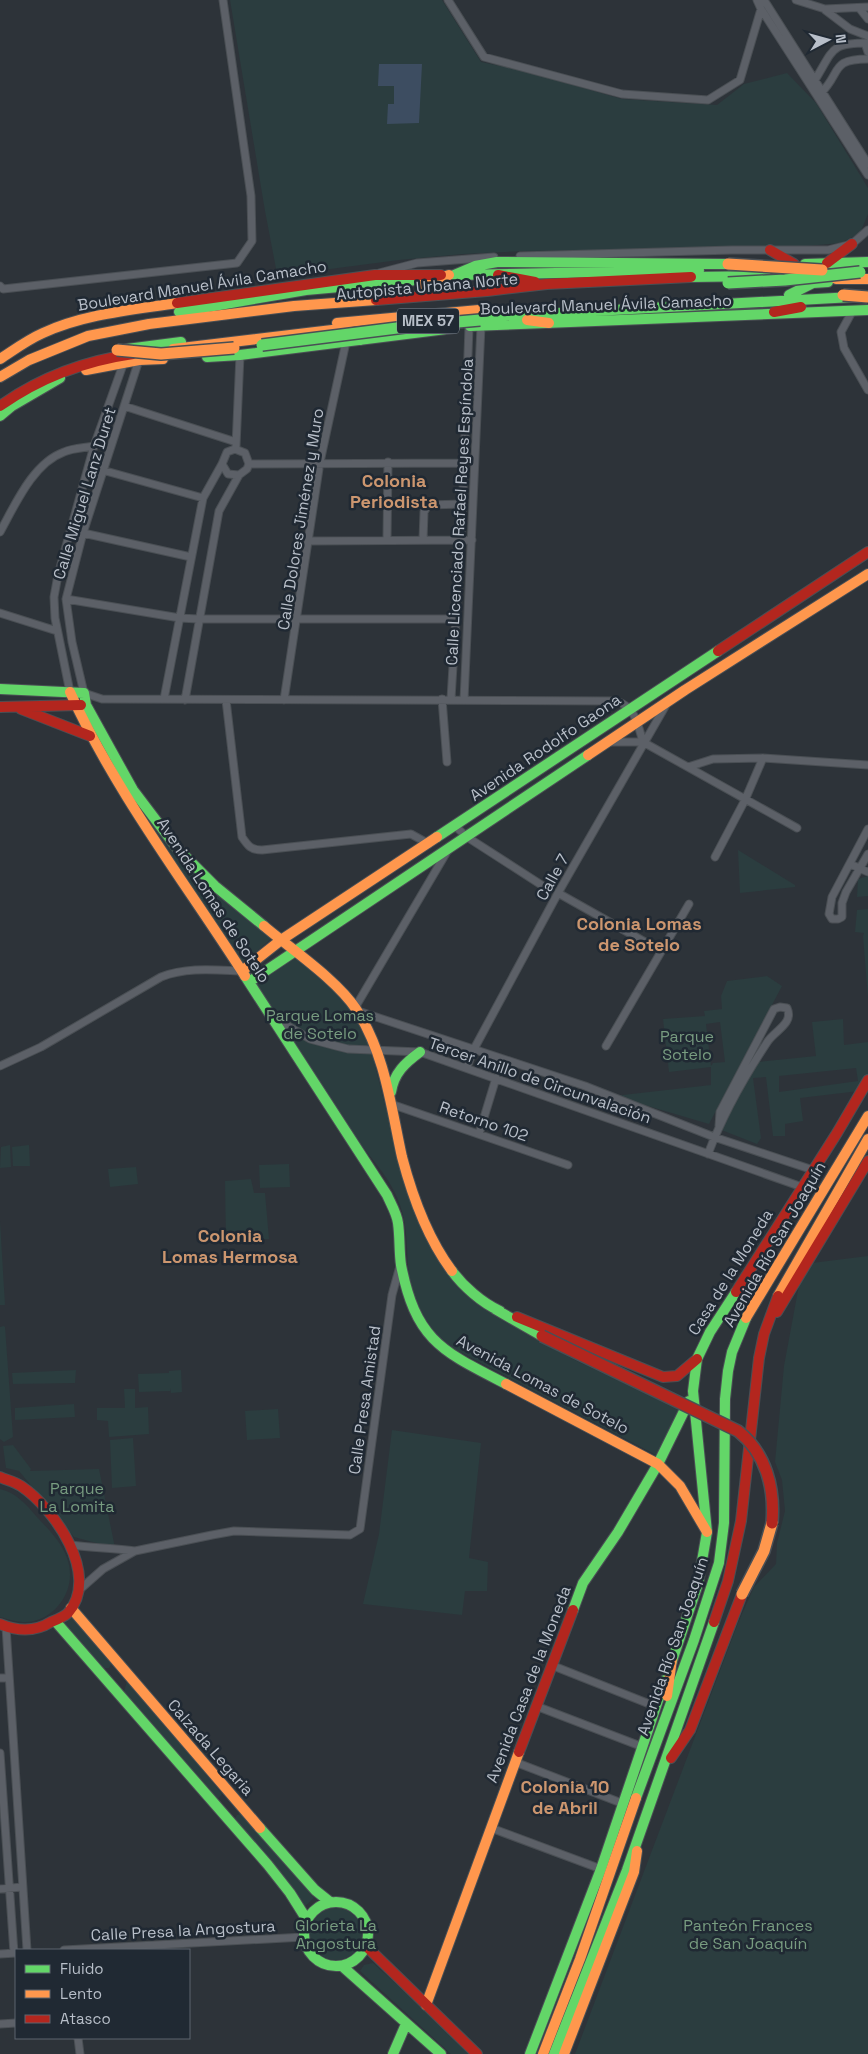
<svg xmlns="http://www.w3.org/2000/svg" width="868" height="2054" viewBox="0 0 868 2054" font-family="'Space Grotesk',sans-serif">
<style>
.green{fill:#2b3d3f;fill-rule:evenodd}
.water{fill:#3d4d61}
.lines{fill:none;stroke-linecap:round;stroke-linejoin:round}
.street-casing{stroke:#4a4f54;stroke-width:9}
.fast-casing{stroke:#4a4f54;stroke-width:12}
.slow-casing{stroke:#4a4f54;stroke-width:12}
.jam-casing{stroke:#4a4f54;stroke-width:12}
.street{stroke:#5c6067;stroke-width:7}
.fast{stroke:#63d668;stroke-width:10}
.slow{stroke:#ff974d;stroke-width:10}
.jam{stroke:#b3261e;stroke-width:10}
.fast-bridge-casing{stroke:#494f55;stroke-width:14;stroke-linecap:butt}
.slow-bridge-casing{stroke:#494f55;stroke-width:14;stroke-linecap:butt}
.jam-bridge-casing{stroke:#494f55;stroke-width:14;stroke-linecap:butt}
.fast-bridge{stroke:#63d668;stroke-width:11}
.slow-bridge{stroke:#ff974d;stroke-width:11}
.jam-bridge{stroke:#b3261e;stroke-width:11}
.labels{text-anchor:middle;stroke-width:5;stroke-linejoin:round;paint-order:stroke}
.shield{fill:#202933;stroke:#8a929c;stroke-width:1}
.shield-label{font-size:15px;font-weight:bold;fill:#b8bfc9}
.street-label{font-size:16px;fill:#b8bfc9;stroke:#202933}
.park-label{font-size:16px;fill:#789c80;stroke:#202933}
.neighbourhood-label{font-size:18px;font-weight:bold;fill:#cc966f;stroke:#202933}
</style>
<rect width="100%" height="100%" fill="#2d3339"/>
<path class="green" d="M230,0h212l39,62 43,9 98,28 95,6 27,-21 43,-11 29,30 52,85v26l-8,19 -19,10 -58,5 -257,3 -63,3 -64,6 -92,12 -29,7 -13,-68z
M92,728l45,70 44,59 91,81 -31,27 -151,-234z
M738,850l57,35v2l-55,6z
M868,876v20l-11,1 1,-18z
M868,909v89l-5,-62 1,-3 -9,-1 2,-22z
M291,954l55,47 24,45 31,122 22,62 24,43 74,58 56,30 103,48 -24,46 -200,-105c-12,-10 -28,-20 -36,-33 -19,-34 -7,-76 -20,-112 -10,-30 -35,-52 -52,-78 -33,-48 -64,-98 -96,-146z
M767,976l15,10 -73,138 -95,-28 97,-11v-18l-42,5 -6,-53 42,-3 -1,-5 18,-2 -1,-13 6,-15zM720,1022l5,40 -12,1 -2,3 -5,-42z
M843,1019l1,26 24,-3v36l-9,13 -59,7 3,23 -18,3v12h-12l-7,-59 -13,1 8,60 -4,6 -38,-15 39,-67 58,-6 -4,-34zM856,1068l2,13 -79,11v-16z
M10,1145l1,22 -11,1 1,-21z
M29,1145l1,21h-17l-1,-19z
M289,1164l1,23 -30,1 -1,-23z
M136,1167l2,17 -28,3 -2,-18z
M251,1179l3,14h11l4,46 -43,2 -1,-60z
M0,1221l5,84h-5z
M868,1256v798h-293l163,-431 16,-36 22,-23 1,-21 8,-32 -3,-31 -7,-18 9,-96 15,-81 13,-22z
M4,1326l1,1 8,110 -9,5 -4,-3v-112z
M76,1370l-1,13 -62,1 -1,-11z
M181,1370l1,22 -11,1 -1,-5v3l-31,1 -1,-18 31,-1v-2z
M124,1389h11v19l13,-1 1,27 -40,3 -1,-16 -11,-1v-12h28z
M74,1404l1,13 -60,3v-12z
M278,1409l2,29 -33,2 -2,-29z
M392,1430l89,13 -12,115 19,4 -1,29h-22l-3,24 -99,-11 16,-70z
M133,1438l3,48 -24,2 -2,-48z
M13,1445l18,24 -1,2 69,-2 16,79 -41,-11 -55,-66 -13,-3 -3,-22z
M0,1489c16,4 25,14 36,27 12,13 25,25 31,42 10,27 -6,56 -33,63 -11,3 -24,-1 -34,-4z
M74,1615l39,46 -4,7h-5l-41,-44z
M128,1677l94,117 -4,5 -94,-107z
M244,1813l70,85 -11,10 -69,-88 3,-5z
M310 1934a26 26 0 1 1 52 0a26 26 0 1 1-52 0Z
M373,1963l100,91h-22l-91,-83 4,-6z"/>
<path class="water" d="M379,64h43l-3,59 -32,1 1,-20h6v-18h-16z"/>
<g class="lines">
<defs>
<path id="street" d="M448,0l36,57 138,37 86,6 32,-20 21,-71
M757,0l4,9 107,166
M764,0l104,164
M796,0l29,9 43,-2
M860,9l8,10
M825,10l25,19 18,7
M865,43l3,9
M812,80h3c19,-31 15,-37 53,-37
M821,93c21,-21 9,-34 47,-34
M520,256l212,-6h96l24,-6 16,-14
M379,273l38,-10 77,-6
M0,286l3,3 234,-26 15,-22 -1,-45 -28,-196
M853,310l-12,22 3,16 24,42
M139,360l-56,173 -17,66 6,43 12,51 18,6 514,2c19,5 22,24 27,41l154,86
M124,406l112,36
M236,446l4,-91
M222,464l6,10 11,1
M249,464l216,-1
M102,470l101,28
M0,532c15,-27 33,-69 64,-80 9,-4 20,-4 30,-6
M83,533l108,24
M387,539l1,-77
M423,540l1,-28 4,-7 35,-1
M309,541l163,-1
M66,599l114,19 18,1h259
M0,613l57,18
M70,692l-15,-74 -1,-21 4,-22 36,-129 30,-84
M164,699l39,-201 19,-34 5,-12 8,-3 10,4 4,11 -2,5 -8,6 -20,36 -34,189
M442,699l5,63
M451,699l11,-183 7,-189
M226,700l16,137c6,9 9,13 20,13l149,-16 18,10
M284,700l36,-238 26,-120
M464,700l17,-374
M610,742h33
M688,767l25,-8 50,-1 105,7
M455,826l12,11 76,49
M868,829l-36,68 -3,17 3,5h6l4,-2v-14l4,-11 22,-38
M715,857l30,-57 18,-42
M850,864l18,8
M558,893l103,58
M356,1006l92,-156
M358,1011l227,75 129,51 99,33
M273,1017l37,22 26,7 12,3 72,3 382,135
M606,1046l83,-142
M0,1066l41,-19 120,-70c26,-10 53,-7 81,-6
M467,1067l7,-18 84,-156 108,-188
M391,1104l177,61
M479,1134l17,-56
M708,1154c14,-37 38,-80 60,-113 8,-11 26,-18 19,-33l-7,-1 -6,2 -54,103 -1,14
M71,1545c22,3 43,3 64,6
M78,1591l25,-22 32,-18 77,-16 22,-4 116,4 10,-6 32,-234 8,-29
M6,1627l21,323
M551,1665l106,42
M0,1678h8
M536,1706l107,41
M0,1753l14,200
M515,1762l109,42
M491,1828l110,41
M0,1889l22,-2
M64,1950l240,-13
M0,1954l16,-1
M0,2024l16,-1
M78,2038l2,16"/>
<path id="fast" d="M805,264l63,-2
M454,275l21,-9 22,-4 231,2
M456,275l243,-5
M691,277l75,-1
M789,295l24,-12 15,-1
M179,312l127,-22 111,-10 10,2
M469,318l384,-21
M470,326l398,-16
M340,339l21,1
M127,349l54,-7
M207,357l33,-2 214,-27
M0,416l12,-10 48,-28
M0,689l84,4 2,12 47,85 44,58 38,38 49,40
M437,837l281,-186
M245,976l142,219c4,9 10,19 11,28 2,14 1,28 3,42 15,76 41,86 105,119
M249,982l339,-227
M391,1092c3,-19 14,-29 29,-40
M452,1271c11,15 30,32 48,40
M495,1309l47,27
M573,1610l10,-27 35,-51 40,-68 31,-63
M56,1622l212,243 22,28 17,27
M670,1667l28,-83 9,-52 -14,-141 4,-32 13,-27 26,-40
M636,1798l58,-158 25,-77 5,-40 1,-124 3,-28 4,-19 14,-34
M260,1828l55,62 15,12
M304 1934a32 32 0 1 1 64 0a32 32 0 1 1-64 0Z
M342,1966l99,88
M393,2054l13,-30
M530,2054l71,-185 64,-189
M554,2054l73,-184 87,-248"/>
<path id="slow" d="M836,279h32
M420,284l29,-9
M527,320l22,3
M337,323l142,-13
M173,349l176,-21
M0,359c14,-9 27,-19 43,-26 41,-19 89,-23 134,-30
M86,370l53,-10 24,-1
M0,377l29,-17 59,-24 61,-12 145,-18 82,-6
M70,692c46,101 115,190 175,284
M588,755l97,-65 183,-116
M264,926c27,23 73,54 92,83 29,44 35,98 46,148 10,38 26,82 50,114
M242,971l39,-31 156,-103
M778,1296l90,-157
M746,1318l122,-202
M506,1384l152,80 22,22 27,46
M71,1608l189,220
M667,1696l5,-37
M426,2005l93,-253
M543,2054l37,-95 56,-161
M564,2054l70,-182 3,-21"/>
<path id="jam" d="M770,250l24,14
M827,263l25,-19
M498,275l37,7
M376,300l111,-9 60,-7 144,-7
M177,303l198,-28h66
M774,312l27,-5
M0,406c41,-29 84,-45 133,-52
M718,651l150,-99
M0,707l81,-2
M21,709l69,27
M736,1292l101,-159 31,-53
M777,1312l91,-151
M517,1317l146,60 14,-1 20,-17
M0,1477c7,3 15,5 21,9 33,22 80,89 47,127 -4,4 -12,7 -17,9 -16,10 -34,9 -51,2
M714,1622l14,-41 13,-60 18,-163 5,-24 14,-38
M519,1752l54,-142
M671,1758l19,-28 52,-136
M366,1946l111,108"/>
</defs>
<use href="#street" class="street-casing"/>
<use href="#fast" class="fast-casing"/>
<use href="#slow" class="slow-casing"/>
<use href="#jam" class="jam-casing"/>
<use href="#street" class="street"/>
<use href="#fast" class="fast"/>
<use href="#slow" class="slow"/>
<use href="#jam" class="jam"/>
<defs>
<path id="fast-bridge" d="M728,283l57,-3 75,-8
M262,345l151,-19 67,-6"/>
<path id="slow-bridge" d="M728,264l94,6
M843,295l25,2
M117,350l44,4 73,-6
M742,1594l22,-43 8,-28"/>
<path id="jam-bridge" d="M542,1336l196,95c28,22 37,57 34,92"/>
</defs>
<use href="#fast-bridge" class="fast-bridge-casing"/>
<use href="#slow-bridge" class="slow-bridge-casing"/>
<use href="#jam-bridge" class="jam-bridge-casing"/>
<use href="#fast-bridge" class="fast-bridge"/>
<use href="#slow-bridge" class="slow-bridge"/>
<use href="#jam-bridge" class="jam-bridge"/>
</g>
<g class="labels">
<rect class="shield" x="397" y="308.5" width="62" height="25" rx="4"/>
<g class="shield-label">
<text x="428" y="326">MEX 57</text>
</g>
<g class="street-label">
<text transform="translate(202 285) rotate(-9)" y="6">Boulevard Manuel Ávila Camacho</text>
<text transform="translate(427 286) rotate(-5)" y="6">Autopista Urbana Norte</text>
<text transform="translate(606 304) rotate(-2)" y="6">Boulevard Manuel Ávila Camacho</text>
<text transform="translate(84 493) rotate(-73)" y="6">Calle Miguel Lanz Duret</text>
<text transform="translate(459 512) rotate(-87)" y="6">Calle Licenciado Rafael Reyes Espíndola</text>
<text transform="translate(300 519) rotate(-81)" y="6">Calle Dolores Jiménez y Muro</text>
<text transform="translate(545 747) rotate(-34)" y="6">Avenida Rodolfo Gaona</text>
<text transform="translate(552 877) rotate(-61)" y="6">Calle 7</text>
<text transform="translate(214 900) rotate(57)" y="6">Avenida Lomas de Sotelo</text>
<text transform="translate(540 1080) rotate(19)" y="6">Tercer Anillo de Circunvalación</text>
<text transform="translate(484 1121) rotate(19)" y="6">Retorno 102</text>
<text transform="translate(774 1244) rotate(-60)" y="6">Avenida Río San Joaquín</text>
<text transform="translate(730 1272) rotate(-58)" y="6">Casa de la Moneda</text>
<text transform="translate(543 1384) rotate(28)" y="6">Avenida Lomas de Sotelo</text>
<text transform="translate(364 1400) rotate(-82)" y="6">Calle Presa Amistad</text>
<text transform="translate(672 1646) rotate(-71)" y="6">Avenida Río San Joaquín</text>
<text transform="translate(528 1684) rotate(-69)" y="6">Avenida Casa de la Moneda</text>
<text transform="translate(211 1747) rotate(49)" y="6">Calzada Legaria</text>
<text transform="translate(183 1930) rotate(-3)" y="6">Calle Presa la Angostura</text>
</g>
<g class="park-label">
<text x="320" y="1021">Parque Lomas<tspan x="320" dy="18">de Sotelo</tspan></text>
<text x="687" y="1042">Parque<tspan x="687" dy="18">Sotelo</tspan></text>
<text x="77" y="1494">Parque<tspan x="77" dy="18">La Lomita</tspan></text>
<text x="336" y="1931">Glorieta La<tspan x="336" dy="18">Angostura</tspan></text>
<text x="748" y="1931">Panteón Frances<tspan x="748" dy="18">de San Joaquín</tspan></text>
</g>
<g class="neighbourhood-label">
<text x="394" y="487">Colonia<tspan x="394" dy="21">Periodista</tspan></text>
<text x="639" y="930">Colonia Lomas<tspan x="639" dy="21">de Sotelo</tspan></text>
<text x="230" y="1242">Colonia<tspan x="230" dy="21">Lomas Hermosa</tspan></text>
<text x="565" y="1793">Colonia 10<tspan x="565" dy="21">de Abril</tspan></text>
</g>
</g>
<rect x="15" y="1949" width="175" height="90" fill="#202933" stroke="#5d656f"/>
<rect x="25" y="1965" width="25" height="8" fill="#63d668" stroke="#5d656f"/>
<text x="60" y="1974" font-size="15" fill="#b8bfc9">Fluido</text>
<rect x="25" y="1990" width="25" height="8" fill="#ff974d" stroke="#5d656f"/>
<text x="60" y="1999" font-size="15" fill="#b8bfc9">Lento</text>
<rect x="25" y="2015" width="25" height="8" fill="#b3261e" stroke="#5d656f"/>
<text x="60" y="2024" font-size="15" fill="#b8bfc9">Atasco</text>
<g transform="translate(828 40) rotate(84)" stroke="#202933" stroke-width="4" paint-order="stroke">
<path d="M0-4L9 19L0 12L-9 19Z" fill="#b8bfc9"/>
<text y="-8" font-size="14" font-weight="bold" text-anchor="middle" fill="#b8bfc9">N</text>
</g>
</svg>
